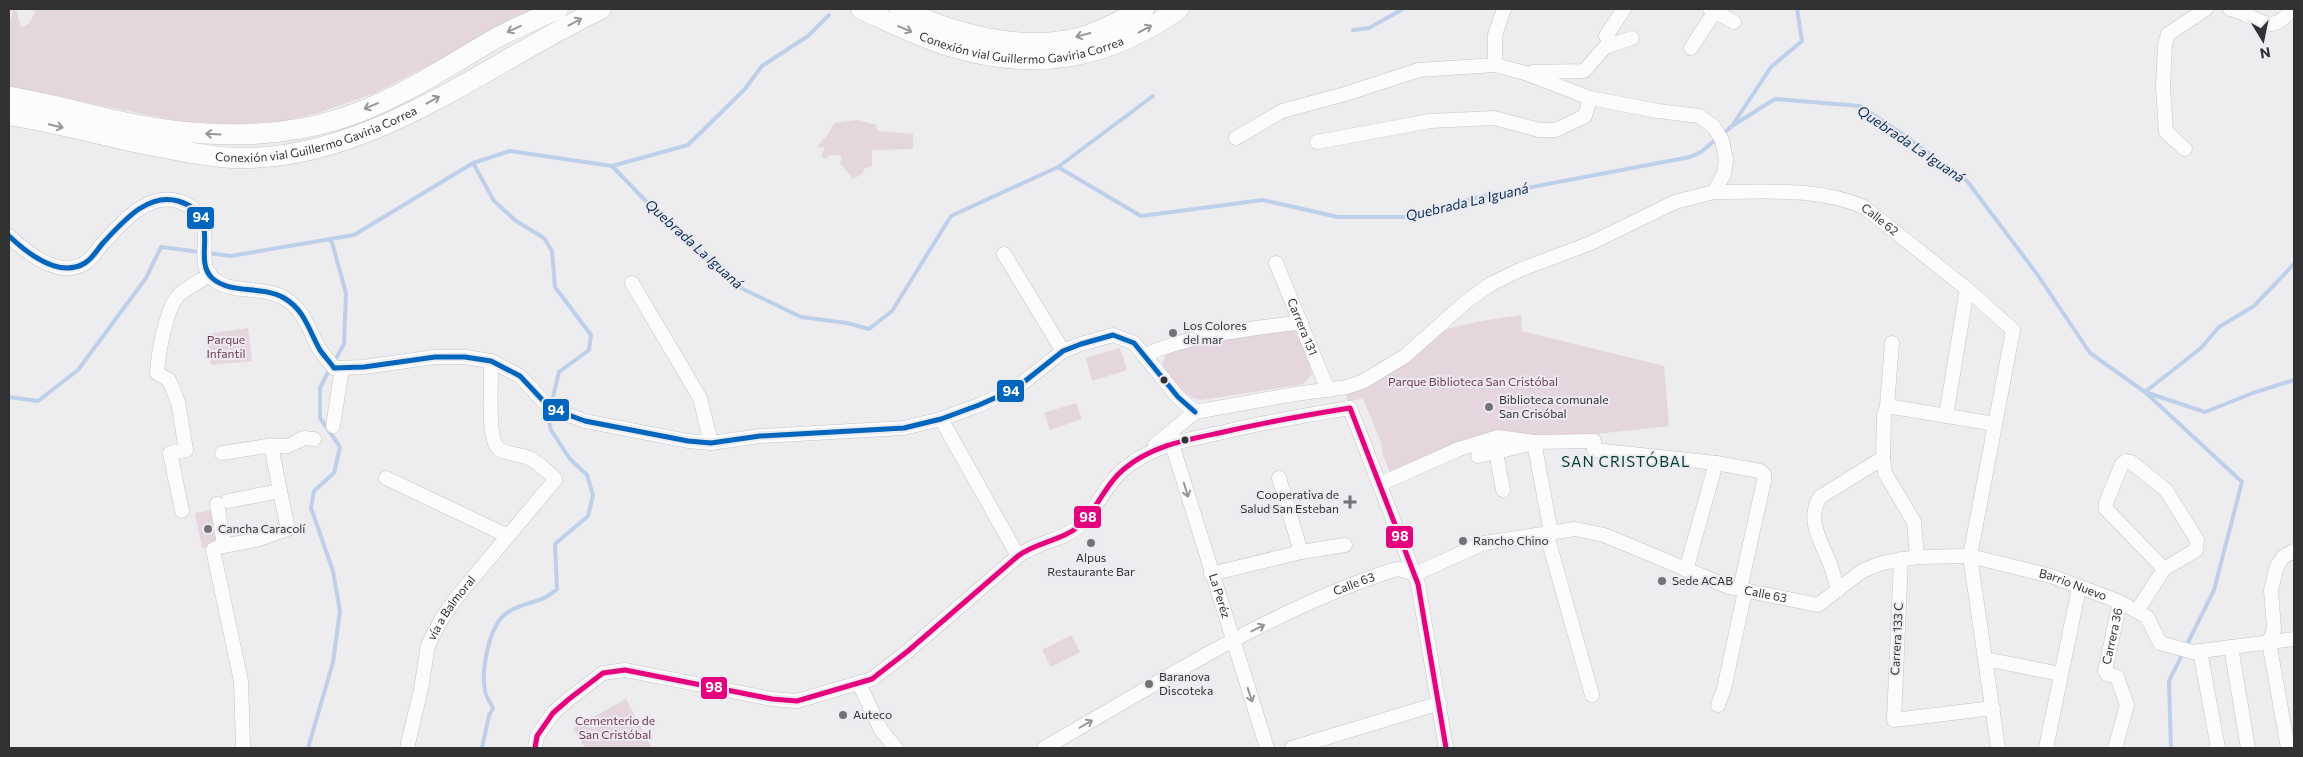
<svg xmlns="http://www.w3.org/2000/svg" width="2303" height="757" viewBox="0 0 2303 757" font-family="Commissioner,sans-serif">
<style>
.green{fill:#e5d5dc}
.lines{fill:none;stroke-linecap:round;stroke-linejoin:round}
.stream{stroke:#bed0e9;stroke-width:4}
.minor-casing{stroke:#c5c4c6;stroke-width:15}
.highway-casing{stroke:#c5c4c6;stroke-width:21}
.minor{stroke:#fcfcfd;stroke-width:14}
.highway{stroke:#fcfcfd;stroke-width:20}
.bus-1-casing{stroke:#edebf0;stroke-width:9}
.bus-2-casing{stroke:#edebf0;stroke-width:9}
.bus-1{stroke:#0065bd;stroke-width:5}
.bus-2{stroke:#e5007d;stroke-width:5}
.oneway{stroke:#979698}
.poi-dot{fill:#737275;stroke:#edebf0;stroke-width:2}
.bus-dot{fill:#323134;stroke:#edebf0;stroke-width:2}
.labels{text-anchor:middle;stroke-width:4;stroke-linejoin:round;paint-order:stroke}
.street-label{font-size:12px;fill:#323134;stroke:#edebf0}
.poi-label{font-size:12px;fill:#323134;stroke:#edebf0;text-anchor:start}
.park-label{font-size:12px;fill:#743a51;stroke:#edebf0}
.water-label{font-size:14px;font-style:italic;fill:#072c56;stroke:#edebf0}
.quarter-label{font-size:15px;letter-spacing:1px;fill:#003d34;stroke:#edebf0}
.line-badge{stroke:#edebf0;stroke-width:2}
.badge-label{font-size:14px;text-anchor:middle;font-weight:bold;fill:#fff}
</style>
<rect width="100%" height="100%" fill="#edecef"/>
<path class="green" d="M16,9l5,18c9,-1 12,-10 15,-18h503l-164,84 -54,19 -40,10 -49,2 -49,-2 -174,-35v-62l4,-15z
M857,120l19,5 1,6 36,3v15l-41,1v17l-7,1 -3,6 -9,5 -13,-16 2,-6 -4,-2h-9l-3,4 -5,-3 4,-8 -8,-1 13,-16 4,-8z
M1521,315l1,16 142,35 5,60 -128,14 -43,-6 -107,40 -8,-18 -2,-14 -18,-43 -15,2 -5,-17 64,-30 43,-26 32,-7z
M1290,324c10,16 19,32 22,50l-9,10 -101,16c-19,-2 -30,-22 -40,-36l6,-15z
M248,328l4,33 -41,4 -4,-31z
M1120,348l7,22 -35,11 -6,-23z
M1076,403l6,16 -32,11 -6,-17z
M214,510l9,35 -21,3 -7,-35z
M1071,635l9,17 -29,15 -9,-17z
M626,699l26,49h-67l-12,-20z"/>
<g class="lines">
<path class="stream" d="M1353,30l16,-2 34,-19
M1734,123l37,-56 31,-26 -5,-32
M473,163l21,38 22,20 28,17 8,13 3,36 36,48 -2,15 -30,22 -11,46 3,12 19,29 17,16 6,20 -5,21 -33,28 2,45c-15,15 -32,12 -49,23 -19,12 -27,57 -23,79 1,6 6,12 8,18l-4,6 -7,33
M612,166l76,-21 56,-55 18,-24 46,-30 21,-21
M1058,167l95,-71
M331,239l15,54 -2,51 -10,18
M9,397l29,4 40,-31 68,-92 15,-31 70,9 123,-21 119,-72 37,-12 102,15 55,57 74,65 60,29 46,6 22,6 23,-18 59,-95 107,-49 83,49 122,-16 75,17h66l80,-21 206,-39 11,-5 31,-26 43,-27 85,7 38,25 69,50 70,93 53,79 55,39 60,20 48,-19 41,-13
M308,748l25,-86 7,-51 -7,-40 -22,-63 3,-17 20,-18 6,-26 -20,-29v-30l10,-20
M2171,748l-2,-67 45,-91 28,-108 -97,-90 56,-44 18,-21 35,-21 40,-42"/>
<defs>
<g id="minor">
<path d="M1710,9l24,13"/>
<path d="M2230,9c28,5 38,31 62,0"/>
<path d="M1606,36l18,-27"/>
<path d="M1691,48l24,-37"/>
<path d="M1495,65v-30l9,-26"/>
<path d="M1533,72l51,-1 21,-24 27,-9"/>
<path d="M1317,142l113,-21 64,-3 45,12h17l29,-14 5,-18"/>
<path d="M2185,149l-19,-17 -3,-45 2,-43 3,-10 38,-25"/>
<path id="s1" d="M1714,192c50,0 103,-5 150,15l103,82 46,41 -43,226 28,192"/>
<path d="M9,236c18,17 50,43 76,27 8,-5 12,-13 18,-20 19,-20 44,-51 75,-42 47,14 13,57 34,77 19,17 50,7 72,20 21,12 25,33 36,52 4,6 10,12 14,18l30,-1 71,-10h30l26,4 29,15 28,30 15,7 22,8 103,20 23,2 49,-7 144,-8 37,-9 38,-14 36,-16 48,-38 18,-7 32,-9 21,8 44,54 17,15"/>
<path d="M1004,254l59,97"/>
<path id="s2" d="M1276,263l52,127"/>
<path d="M632,283l68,115 11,45"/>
<path d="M1892,343l-5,63 -3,10 -1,42 2,15 29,49 3,35"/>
<path d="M1145,355c49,-22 103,-25 156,-33"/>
<path d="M1887,406l108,18"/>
<path d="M1946,416l21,-127"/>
<path d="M941,419l77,137"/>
<path d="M333,426l9,-58"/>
<path d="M1534,442l17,91 -3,6 44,156"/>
<path id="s3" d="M1172,444l95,304"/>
<path d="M1155,445l40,-33 100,-18 52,-7 17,-6 41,-25 62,-55 24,-17 31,-15 69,-26 84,-41 39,-10 10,-18 2,-14 -4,-20 -9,-14 -14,-10 -41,-5 -68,-13 -65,-25 -30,-8 -76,5 -74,24 -63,17 -46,27"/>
<path d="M222,453l45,-7h21l16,-8 10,1"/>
<path d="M1478,456l18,-4"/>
<path d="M386,478l122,58"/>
<path d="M1279,478l22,74"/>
<path d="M1380,484l79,-35 39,-12 36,5 60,-1v9l122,13 44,8 4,3v7l-24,108"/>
<path d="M1503,490l-7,-38 33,-8"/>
<path d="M228,501l52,-10 -9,-46"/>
<path d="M217,504l7,40 -11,6 28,131 2,67"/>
<path d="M182,511l-12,-58 16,-3 -8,-48 -9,-22 -12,-7c1,-18 9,-64 21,-77 6,-7 23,-15 32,-22"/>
<path d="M223,546l33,-6 32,-11 -8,-38"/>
<path d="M1901,559l-7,161 99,-12"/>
<path d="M1686,570l30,-107"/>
<path d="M1211,574l90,-22 44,-7"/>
<path id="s4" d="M1415,574l69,-31 91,-14 29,6 125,52 89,18 44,-34 20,-8 35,-6 53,-1 81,20 69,26 27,15 13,26 33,9 101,-13"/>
<path d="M1838,590c-3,-9 -5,-18 -8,-26 -9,-23 -24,-44 -10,-67l63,-39"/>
<path d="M2137,611l27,-42 32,-19 1,-10 -31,-50 -35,-28 -5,-1 -4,3 -16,39v6l58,60"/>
<path d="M2231,647l17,101"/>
<path d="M2200,651l18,97"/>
<path d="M1985,659l76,15"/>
<path d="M859,684l22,46 15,18"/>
<path d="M1718,705l6,-16 21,-98"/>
<path id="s5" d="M407,748l14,-59 7,-44 13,-25 15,-22 99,-118 -1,-3c-8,-6 -16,-15 -25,-19 -9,-4 -23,-4 -30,-9 -13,-9 -7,-72 -8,-88"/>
<path d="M535,748l2,-12 16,-23 16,-14 34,-26 22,-3 147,29 25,2 75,-22 36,-28 110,-95c18,-14 44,-15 61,-30 18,-16 26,-42 45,-57 27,-23 61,-29 95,-36 43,-10 87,-18 131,-25l68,176 28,164"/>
<path id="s6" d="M1044,748c113,-64 224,-137 349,-178l6,-1 16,5"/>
<path d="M1292,748l148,-45"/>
<path d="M2046,748l33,-160"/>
<path id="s7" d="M2115,748l12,-43 -10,-28 -10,-3 -2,-3 15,-69"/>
<path d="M2288,748l-19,-106 5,-13 -3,-39 6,-24 7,-10 10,-5"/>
</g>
<g id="highway">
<path id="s8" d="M861,9c29,13 60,29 91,38 84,25 156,12 227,-38"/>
<path d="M900,9c57,26 123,45 185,27 20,-6 40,-18 59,-27"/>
<path d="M9,97c59,9 117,30 177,35 51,5 101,3 150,-12 58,-17 111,-54 164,-84 19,-10 39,-18 58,-27"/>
<path id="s9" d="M9,115c47,8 93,20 140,30 29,5 57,12 86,13 133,4 251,-94 366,-149"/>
</g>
</defs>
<use href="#minor" class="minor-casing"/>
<use href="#highway" class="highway-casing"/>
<use href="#minor" class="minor"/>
<use href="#highway" class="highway"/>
<defs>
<path id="bus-1" d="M9,236c18,17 50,43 76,27 8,-5 12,-13 18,-20 19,-20 44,-51 75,-42 47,14 13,57 34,77 19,17 50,7 72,20 21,12 25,33 36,52 4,6 10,12 14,18l30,-1 71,-10h30l26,4 29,15 28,30 15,7 22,8 103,20 23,2 49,-7 144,-8 37,-9 38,-14 36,-16 48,-38 18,-7 32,-9 21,8 44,54 17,15"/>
<path id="bus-2" d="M535,748l2,-12 16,-23 16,-14 34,-26 22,-3 147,29 25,2 75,-22 36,-28 110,-95c18,-14 44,-15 61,-30 18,-16 26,-42 45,-57 27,-23 61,-29 95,-36 43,-10 87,-18 131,-25l68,176 28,164"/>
</defs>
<use href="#bus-1" class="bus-1-casing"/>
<use href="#bus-2" class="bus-2-casing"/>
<use href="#bus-1" class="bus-1"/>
<use href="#bus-2" class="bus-2"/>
</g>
<defs><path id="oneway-shaft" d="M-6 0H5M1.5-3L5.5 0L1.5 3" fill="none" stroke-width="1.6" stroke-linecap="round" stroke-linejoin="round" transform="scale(1.25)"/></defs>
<g class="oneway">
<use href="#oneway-shaft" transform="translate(575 22) rotate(-28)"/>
<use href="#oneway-shaft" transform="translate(514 29) rotate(155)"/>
<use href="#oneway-shaft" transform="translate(905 29) rotate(23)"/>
<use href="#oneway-shaft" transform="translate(1145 29) rotate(-28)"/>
<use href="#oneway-shaft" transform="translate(1083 35) rotate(165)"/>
<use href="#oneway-shaft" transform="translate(433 100) rotate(-29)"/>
<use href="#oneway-shaft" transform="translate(371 106) rotate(157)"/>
<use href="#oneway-shaft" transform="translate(56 126) rotate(13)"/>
<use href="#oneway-shaft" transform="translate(213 134) rotate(-177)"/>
<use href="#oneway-shaft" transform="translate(1186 490) rotate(73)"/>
<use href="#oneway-shaft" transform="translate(1258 628) rotate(-27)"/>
<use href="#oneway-shaft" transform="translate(1250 695) rotate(72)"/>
<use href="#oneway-shaft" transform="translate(1086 724) rotate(-30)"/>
</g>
<g class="poi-dot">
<circle cx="1173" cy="333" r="5"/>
<circle cx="1489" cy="407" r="5"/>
<path d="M1347.5 494.5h5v5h5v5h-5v5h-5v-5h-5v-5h5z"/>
<circle cx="208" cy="529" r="5"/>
<circle cx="1463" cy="541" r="5"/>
<circle cx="1091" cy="543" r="5"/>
<circle cx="1662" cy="581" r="5"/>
<circle cx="1149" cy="684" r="5"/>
<circle cx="843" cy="715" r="5"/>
</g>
<g class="bus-dot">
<circle cx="1164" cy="380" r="4.5"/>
<circle cx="1185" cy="440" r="4.5"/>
</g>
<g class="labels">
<g class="street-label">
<text dy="4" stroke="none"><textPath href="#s8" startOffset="169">Conexión vial Guillermo Gaviria Correa</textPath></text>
<text dy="4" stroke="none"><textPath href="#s9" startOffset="315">Conexión vial Guillermo Gaviria Correa</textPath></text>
<text dy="4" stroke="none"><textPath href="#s1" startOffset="172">Calle 62</textPath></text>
<text dy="4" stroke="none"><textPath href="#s2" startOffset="69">Carrera 131</textPath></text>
<text dy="4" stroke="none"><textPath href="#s6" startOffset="351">Calle 63</textPath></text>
<text dy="4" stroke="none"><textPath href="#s4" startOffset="696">Barrio Nuevo</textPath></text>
<text dy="4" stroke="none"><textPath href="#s4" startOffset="370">Calle 63</textPath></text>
<text dy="4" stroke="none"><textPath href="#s3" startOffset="159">La Peréz</textPath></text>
<text dy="4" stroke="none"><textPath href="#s5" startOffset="149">vía a Balmoral</textPath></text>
<text dy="4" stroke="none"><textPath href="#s7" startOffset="124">Carrera 36</textPath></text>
<text transform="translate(1897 639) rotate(-87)" y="4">Carrera 133 C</text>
</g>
<g class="poi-label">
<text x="1183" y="330">Los Colores<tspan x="1183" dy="14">del mar</tspan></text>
<text x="1499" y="404">Biblioteca comunale<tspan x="1499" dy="14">San Crisóbal</tspan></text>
<text x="1339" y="499" text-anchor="end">Cooperativa de<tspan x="1339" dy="14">Salud San Esteban</tspan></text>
<text x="218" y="533">Cancha Caracolí</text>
<text x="1473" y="545">Rancho Chino</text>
<text x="1091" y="562" text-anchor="middle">Alpus<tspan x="1091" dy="14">Restaurante Bar</tspan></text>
<text x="1672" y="585">Sede ACAB</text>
<text x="1159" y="681">Baranova<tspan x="1159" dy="14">Discoteka</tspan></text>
<text x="853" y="719">Auteco</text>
</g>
<g class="park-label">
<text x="226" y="344">Parque<tspan x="226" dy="14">Infantil</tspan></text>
<text x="1473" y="386">Parque Biblioteca San Cristóbal</text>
<text x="615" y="725">Cementerio de<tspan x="615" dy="14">San Cristóbal</tspan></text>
</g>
<g class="water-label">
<text transform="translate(1911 144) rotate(34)" y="5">Quebrada La Iguaná</text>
<text transform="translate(1467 202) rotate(-13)" y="5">Quebrada La Iguaná</text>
<text transform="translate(694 244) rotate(42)" y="5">Quebrada La Iguaná</text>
</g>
<g class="quarter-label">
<text x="1626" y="467">SAN CRISTÓBAL</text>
</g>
</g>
<g class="line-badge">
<rect x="186" y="206" width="29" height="24" rx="5" fill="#0065bd"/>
<rect x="996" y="379" width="29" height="24" rx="5" fill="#0065bd"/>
<rect x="542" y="398" width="28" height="24" rx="5" fill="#0065bd"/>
<rect x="1073" y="505" width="29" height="24" rx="5" fill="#e5007d"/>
<rect x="1385" y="525" width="29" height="24" rx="5" fill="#e5007d"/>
<rect x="700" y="676" width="28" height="24" rx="5" fill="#e5007d"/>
</g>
<g class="badge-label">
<text x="201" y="222">94</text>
<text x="1011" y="396">94</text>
<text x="556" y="415">94</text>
<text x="1088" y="522">98</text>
<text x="1400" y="541">98</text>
<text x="714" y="692">98</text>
</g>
<rect width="2303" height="757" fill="none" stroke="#323134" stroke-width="20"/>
<g transform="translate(2263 40) rotate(170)" stroke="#edebf0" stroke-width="4" paint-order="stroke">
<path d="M0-4L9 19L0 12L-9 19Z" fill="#323134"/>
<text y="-8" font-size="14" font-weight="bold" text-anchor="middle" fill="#323134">N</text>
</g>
</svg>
